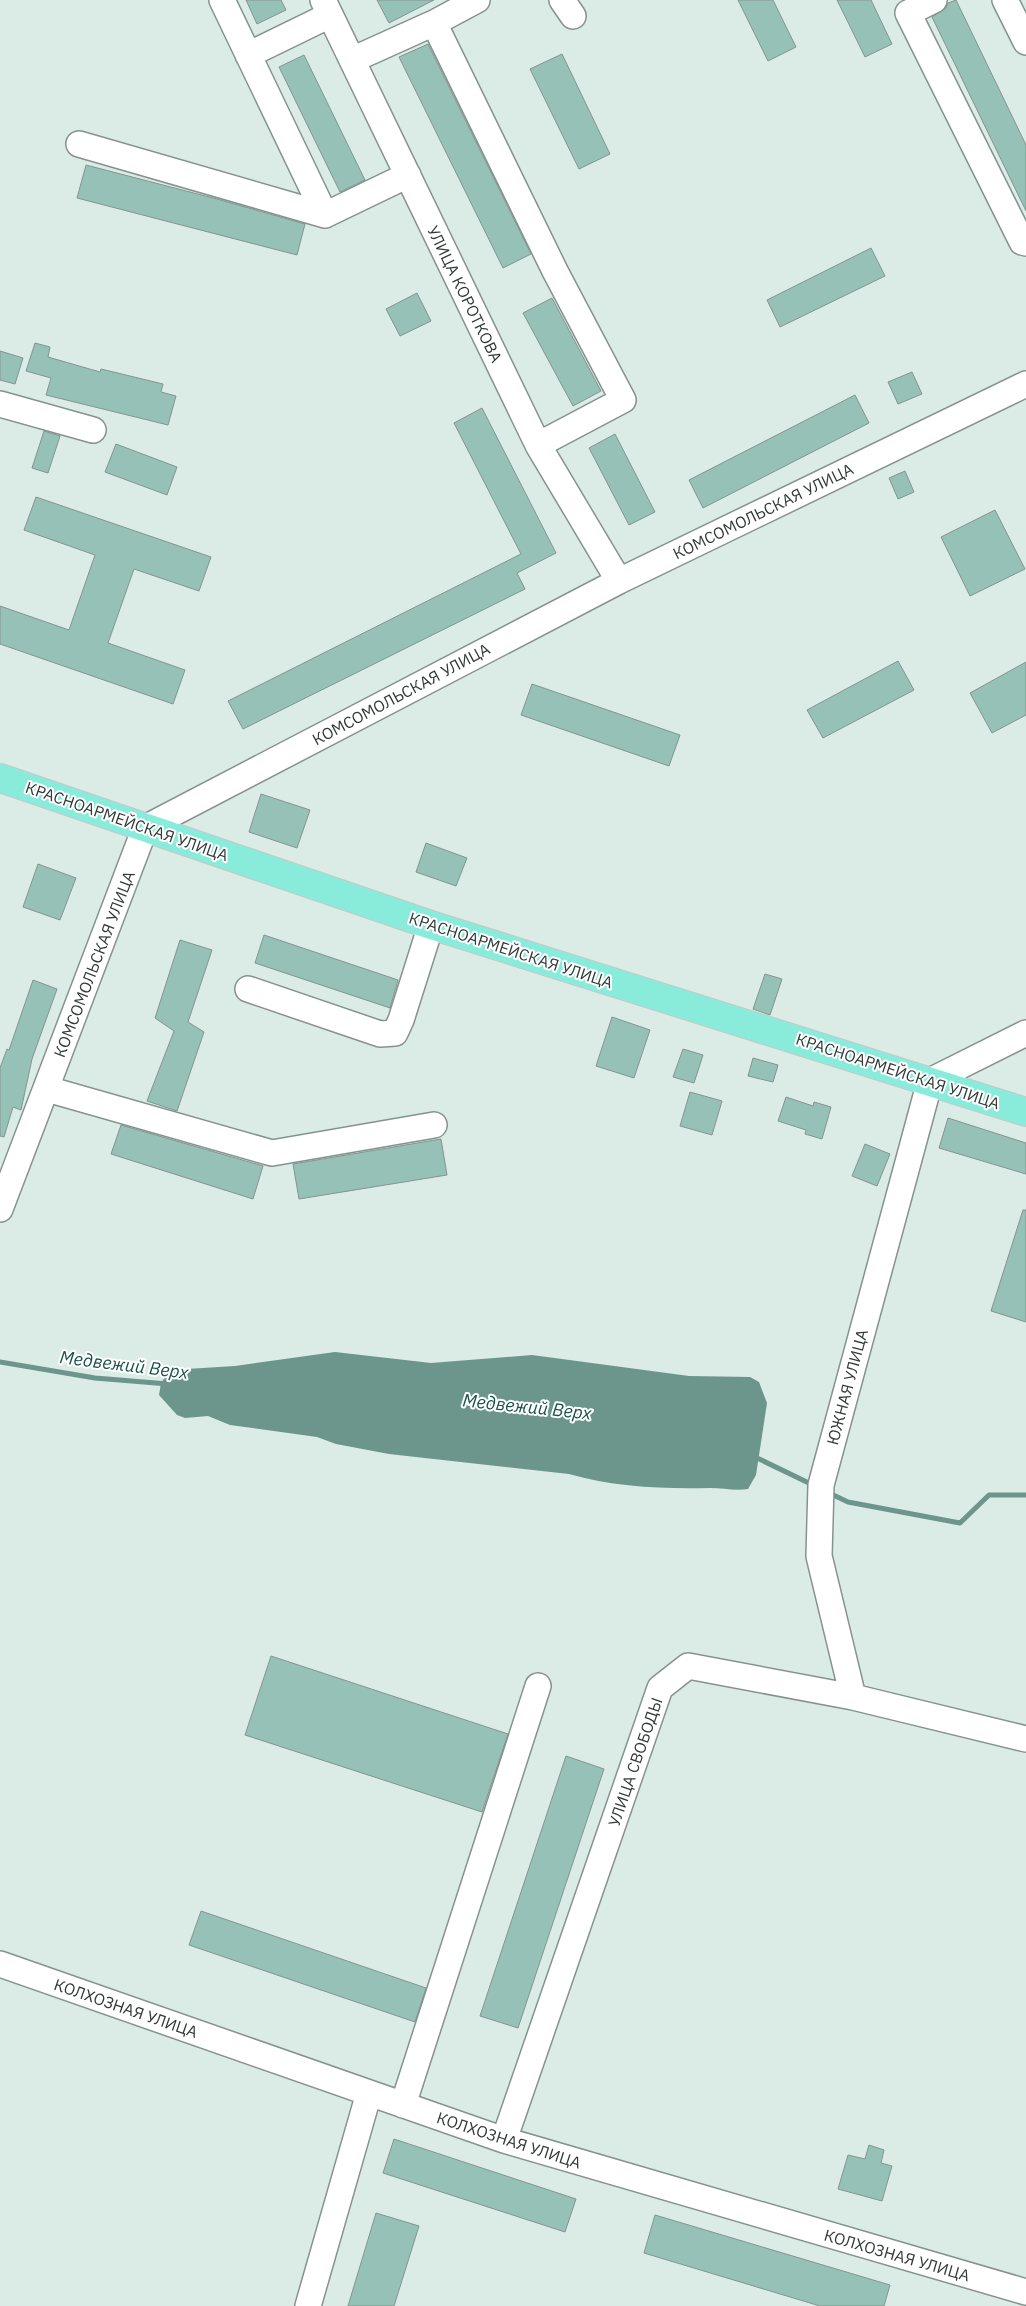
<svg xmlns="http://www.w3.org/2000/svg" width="1026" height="2306" viewBox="0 0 1026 2306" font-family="'IBM Plex Sans',sans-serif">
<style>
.water{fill:#6c958b}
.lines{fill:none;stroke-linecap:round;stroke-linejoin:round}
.stream{stroke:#6c958b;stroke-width:5}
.building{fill:#96c1b6;stroke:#859490}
.minor-casing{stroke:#85938f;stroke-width:28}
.major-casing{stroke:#c6c8c7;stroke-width:30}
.minor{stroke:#fff;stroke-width:25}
.major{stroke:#89ecdb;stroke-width:28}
.labels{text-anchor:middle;stroke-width:4;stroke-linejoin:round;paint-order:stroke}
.street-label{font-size:16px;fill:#333938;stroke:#fff}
.water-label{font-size:18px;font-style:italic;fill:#185248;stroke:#fff}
</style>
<rect width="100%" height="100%" fill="#dbebe6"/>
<path class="water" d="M335,1352l96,11 101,-8 157,21 61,1 9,5 8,21 -11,72 -8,14c-13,2 -25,-1 -38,-1 -48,1 -96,-1 -141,-14l-180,-20 -53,-10 -19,-7 -87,-12 -22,-9 -23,2 -8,-3 -18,-20 2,-12 9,-13 65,-4z"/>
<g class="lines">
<path class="stream" d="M0,1362l95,16 73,6
M753,1456l60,29
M827,1492l21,10 112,21 29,-28h37"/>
</g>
<path class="building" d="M246,0h35l5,10 -29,14z
M377,0h57l-45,23z
M738,0h35l23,47 -28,14z
M837,0h34l21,44 -27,13z
M956,0l70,145v66l-94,-194 14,-9 2,-5z
M428,44l103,210 -28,14 -104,-211z
M562,54l48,100 -31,15 -49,-100z
M304,55l61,125 -25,12 -61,-125z
M86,165l131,34 88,25 -8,31 -220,-57z
M871,248l14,28 -105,51 -13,-27z
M417,293l14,28 -31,15 -14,-27z
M552,298l49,93 -28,15 -50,-93z
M35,343l15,4 -2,10 52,15 1,-3 62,15 -2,8 15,4 -8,29 -122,-30 5,-17 -25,-7z
M0,351l23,7 -8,26 -15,-4z
M912,372l10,22 -24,10 -10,-22z
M855,395l14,28 -166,85 -14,-28z
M482,408l74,145 -39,20 8,16 -282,140 -15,-28 293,-147 -67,-131z
M44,431l16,5 -12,37 -16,-5z
M615,434l40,78 -26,13 -40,-77z
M116,444l61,23 -10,28 -62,-23z
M905,471l9,21 -16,7 -9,-21z
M36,497l175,60 -12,34 -65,-22 -26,74 77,27 -12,34 -173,-60v-38l69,24 26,-75 -71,-25z
M995,510l30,59 -55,27 -29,-59z
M898,661l16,29 -91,48 -16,-28z
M1026,662v53l-34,18 -22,-40z
M532,684l148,51 -11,31 -148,-51z
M261,794l49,16 -13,38 -48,-16z
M426,843l41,15 -11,28 -40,-14z
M38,864l38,14 -16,42 -37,-13z
M264,935l134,45 -8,28 -135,-45z
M180,940l32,10 -24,72 16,10 -27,79 -30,-10 27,-70 -19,-13z
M765,974l17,5 -12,36 -17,-6z
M33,980l24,9 -25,70 -11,51 -8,-3 -9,30 -4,-1v-68l7,-19 2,1z
M612,1017l38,13 -16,48 -38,-12z
M683,1049l20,6 -9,28 -21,-6z
M753,1058l25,7 -5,17 -25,-6z
M690,1092l32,9 -10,34 -32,-9z
M786,1097l27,9 1,-4 17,5 -9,32 -17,-5 1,-4 -28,-9z
M948,1118l78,25v31l-87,-26z
M121,1125l142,41 -10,33 -142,-45z
M441,1139l6,36 -148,24 -6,-35z
M865,1144l25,10 -13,32 -25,-10z
M1023,1210h3v112l-35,-11z
M271,1656l237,78 -26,78 -237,-77z
M566,1756l38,13 -86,259 -38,-12z
M201,1911l225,77 -11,34 -226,-77z
M394,2139l182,60 -11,33 -182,-59z
M869,2145l15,5 -3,13 11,3 -10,35 -44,-12 10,-34 17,4z
M376,2213l43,13 -25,80h-46z
M655,2215l235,70 -6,21h-64l-176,-53z"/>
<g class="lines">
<defs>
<path id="minor" d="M222,0l103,215 83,-40
M323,0l215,445 81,136
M562,0l11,16
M934,0l-26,13 114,229 4,1
M1005,0l21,42
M434,23l121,248 68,129 -85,45
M248,55l82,-40
M352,60l82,-37 43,-23
M79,144l246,71
M0,404l93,26
M248,989l132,45 15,-1 6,-13 30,-95
M47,1089l225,64 162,-28
M0,1209l145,-381 474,-247 407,-197
M853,1697l-34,-141 2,-71 109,-404 96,-48
M0,1964l504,176 522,152
M403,2105l135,-419
M504,2140l156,-452 28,-22 165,31 173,42
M308,2306l61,-213"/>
<path id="major" d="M0,778l431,147 595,187"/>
</defs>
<use href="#minor" class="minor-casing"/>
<use href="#major" class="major-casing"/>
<use href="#minor" class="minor"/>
<use href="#major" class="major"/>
</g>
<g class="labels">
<g class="street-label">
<text transform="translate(465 294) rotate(64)" y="6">УЛИЦА КОРОТКОВА</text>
<text transform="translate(763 511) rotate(-26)" y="6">КОМСОМОЛЬСКАЯ УЛИЦА</text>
<text transform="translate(401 694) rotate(-28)" y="6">КОМСОМОЛЬСКАЯ УЛИЦА</text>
<text transform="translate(127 821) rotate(19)" y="6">КРАСНОАРМЕЙСКАЯ УЛИЦА</text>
<text transform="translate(511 950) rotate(18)" y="6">КРАСНОАРМЕЙСКАЯ УЛИЦА</text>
<text transform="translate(94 964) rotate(-69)" y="6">КОМСОМОЛЬСКАЯ УЛИЦА</text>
<text transform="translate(898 1071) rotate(18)" y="6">КРАСНОАРМЕЙСКАЯ УЛИЦА</text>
<text transform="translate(847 1387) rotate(-75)" y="6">ЮЖНАЯ УЛИЦА</text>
<text transform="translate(635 1762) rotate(-71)" y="6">УЛИЦА СВОБОДЫ</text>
<text transform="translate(126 2008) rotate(19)" y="6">КОЛХОЗНАЯ УЛИЦА</text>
<text transform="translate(509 2140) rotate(18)" y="6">КОЛХОЗНАЯ УЛИЦА</text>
<text transform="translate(897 2255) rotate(16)" y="6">КОЛХОЗНАЯ УЛИЦА</text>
</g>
<g class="water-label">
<text transform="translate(124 1365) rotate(7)" y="6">Медвежий Верх</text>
<text transform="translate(527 1407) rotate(6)" y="6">Медвежий Верх</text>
</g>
</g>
</svg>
